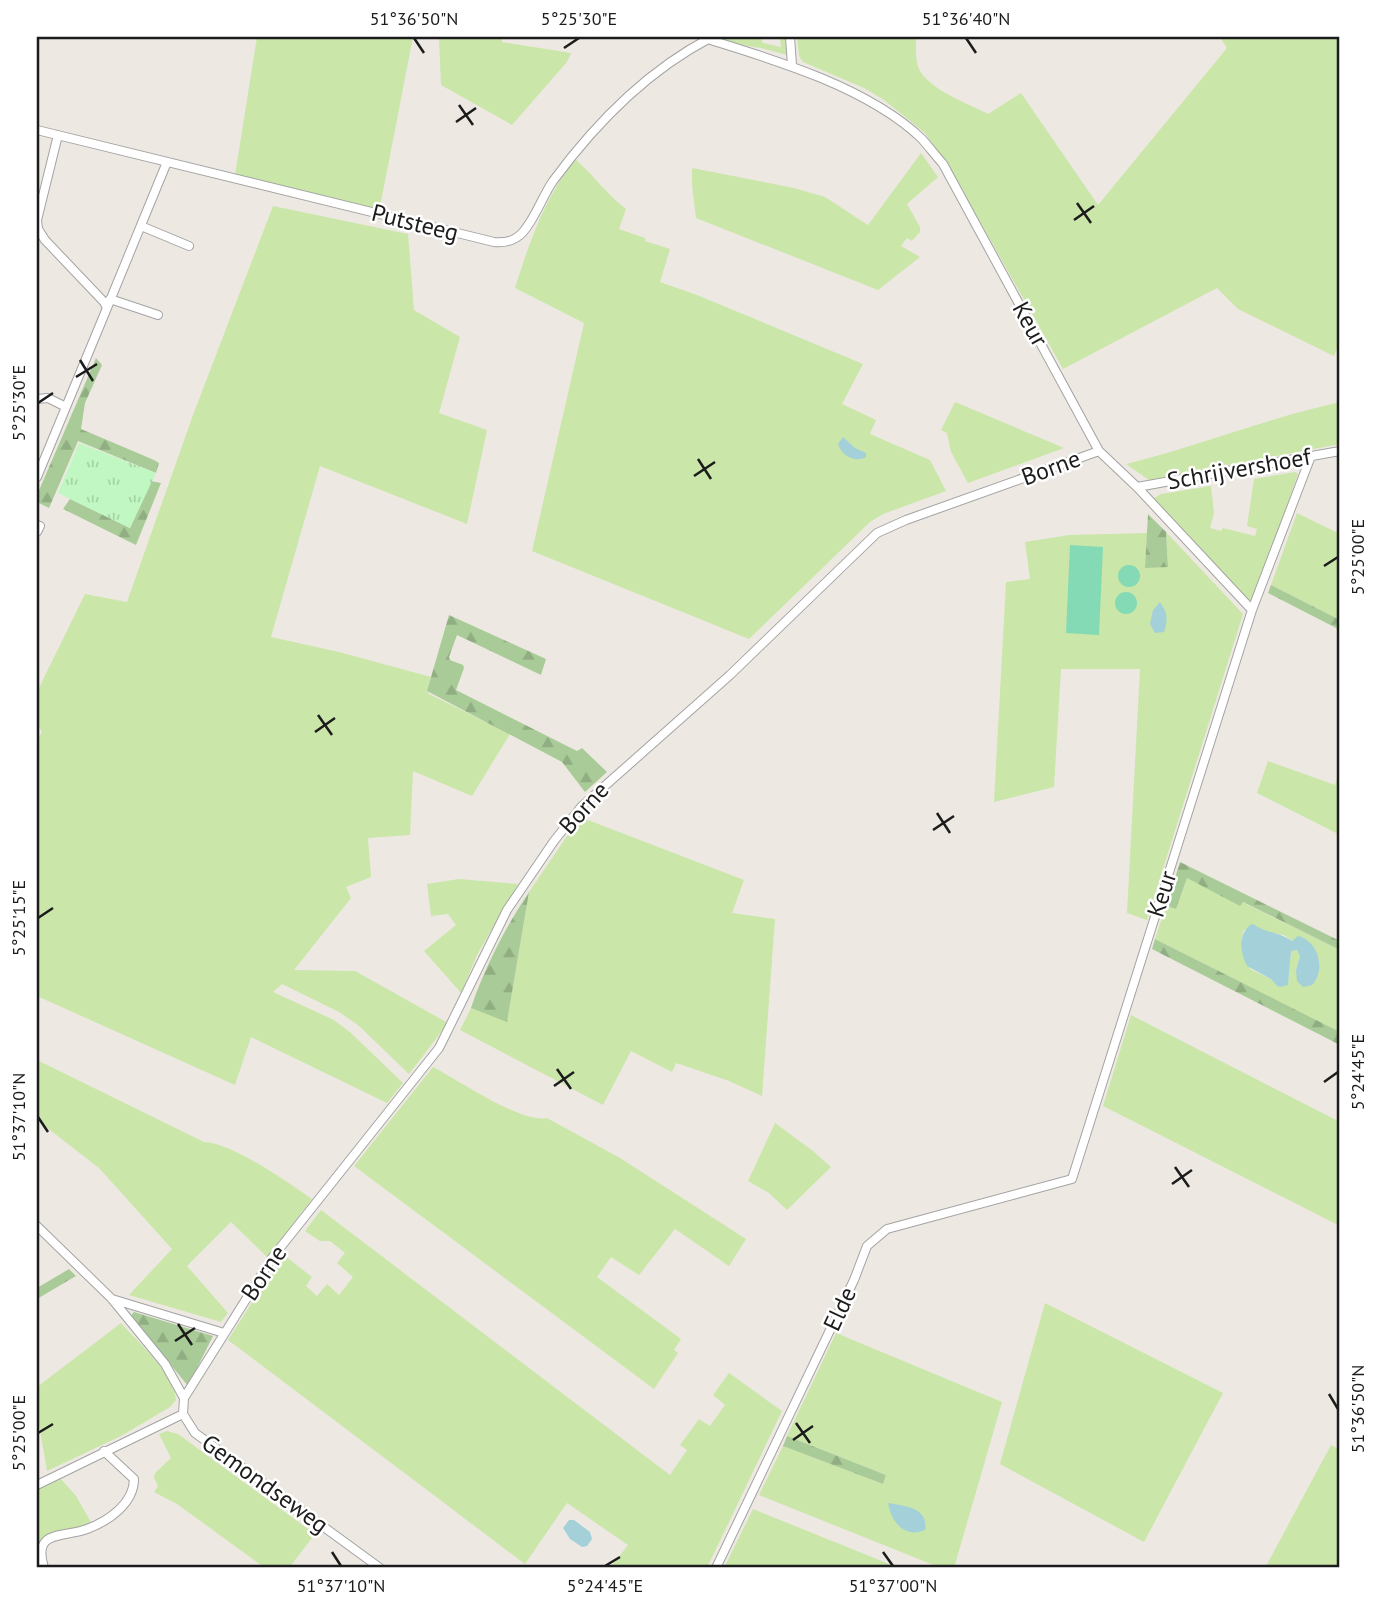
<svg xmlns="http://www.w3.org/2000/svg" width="1377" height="1605" viewBox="0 0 1377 1605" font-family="'PT Sans',sans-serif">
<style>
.grass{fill:#cae6a9;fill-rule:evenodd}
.forest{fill:url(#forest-firs)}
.park{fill:url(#park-tufts)}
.pitch{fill:#83dab4}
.water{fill:#a4d0d9}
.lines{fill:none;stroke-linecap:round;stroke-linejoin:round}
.minor-casing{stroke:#a3a3a3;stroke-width:10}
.minor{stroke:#fff;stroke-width:8}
.ticks{fill:none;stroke:#1c1c1c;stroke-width:2.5}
.labels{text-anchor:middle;stroke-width:5;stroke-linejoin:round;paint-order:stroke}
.street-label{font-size:24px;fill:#1c1c1c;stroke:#fff}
.neatline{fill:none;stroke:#1c1c1c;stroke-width:2.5}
.ticks-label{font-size:18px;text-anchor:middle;fill:#1c1c1c}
</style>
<defs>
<pattern id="forest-firs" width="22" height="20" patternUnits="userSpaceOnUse" patternTransform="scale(1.75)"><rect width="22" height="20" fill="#a9cb98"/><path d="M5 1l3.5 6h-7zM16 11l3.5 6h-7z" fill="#91ae82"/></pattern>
<pattern id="park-tufts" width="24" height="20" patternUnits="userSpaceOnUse" patternTransform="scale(1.75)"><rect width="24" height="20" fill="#c0f7c2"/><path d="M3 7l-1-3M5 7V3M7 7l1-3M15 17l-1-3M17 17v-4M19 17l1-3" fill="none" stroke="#a4d3a6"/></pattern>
</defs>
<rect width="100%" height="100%" fill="#ede9e2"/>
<path class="grass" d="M257,37h156l-34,175 -144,-37z
M428,37h74v5l69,11 -4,9 -55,63 -71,-40 -2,-46z
M723,37h37l3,6 18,4 -1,-10h5l2,18 -26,-7 -47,-7z
M797,37h119c0,10 -1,23 3,32 9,20 50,35 69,45l33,-21 77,112 129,-157 -7,-11h120v303l-6,16 -96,-47 -21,-21 -154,81 -98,-174 -40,-62 -41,-33 -20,-12 -61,-26 -4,-6z
M921,153l17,24 -31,27 13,23v5l-8,9 -5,-3 -6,8 19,11 -42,33 -182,-72 -4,-33v-17l102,20 31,9 43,28z
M575,159c19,16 31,35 51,50l-7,20 26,9v3l25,8 -10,33 37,13 166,69 -21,40 34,16 -6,14 60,26 16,31 -63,23 -13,8 -121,117 -217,-88 52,-228 -69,-35c14,-45 30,-91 60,-129z
M273,206l135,28 6,76 46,27 -21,76 48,17 -20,94 -147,-58 -49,171 68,15 92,25 -4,14 2,3 81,40 -38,62 -59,-25 -3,64 -42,3 3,39 -25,10 5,11 -57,72 61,1 93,52 -39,51 -51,-49 -19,-13 -57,-28 -9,8 61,28 17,13 52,50 -16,20 -136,-66 -16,48 -198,-89v-254l5,-11 -5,-5v-34l48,-98 42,8 66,-187z
M955,402l109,46 -96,35 -17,-31 -4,-19 -6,-3z
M1340,402v42l-191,36 -23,-16c72,-18 142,-46 214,-62z
M1295,472l3,2 -43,122 -6,5 -98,-101 10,-6 50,-8 3,27 -4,15 11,3 2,-3 32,8 2,-7 -10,-3 7,-47z
M1297,513l43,21v86l-69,-35z
M1166,532l77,82 -96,306 -20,-7 13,-244h-79l-7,118 -60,15 12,-220 24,-3 -5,-37 44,-7 78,-2 -2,34h23z
M1268,761l67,24 5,-13v63l-83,-42z
M580,817l164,63 -12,33 43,6 -13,177 -33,-15 -53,-18 -4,9 -41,-21 -28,54 -143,-75 11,-22 36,13 22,-129z
M1187,878l53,27 2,-3 98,48v82l-185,-93 11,-33 10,3zM1257,927l4,4 23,4 35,24 -3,21 -20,-10 4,-15 -3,-5 -6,1 -3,33 -11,2 -6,-7 -21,-10c-4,-12 -11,-26 -6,-39z
M459,879l59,5 -41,71 -16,38 -37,-42 32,-26 -8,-11 -17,2 -4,-32z
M1131,1015l209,107v104l-237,-120z
M37,1060l167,82c29,1 83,40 108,57l-45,58 -36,-35 -44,44 41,47 -7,9 -92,-27 43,-46 -73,-81 -62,-48z
M433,1067c25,13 89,57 114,51l73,40 126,81 -17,27 -54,-37 -36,46 -28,-18 -14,20 84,62 -7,11 4,3 -24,36 -300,-223z
M775,1123l38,28 18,16 -44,43 -18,-17 -21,-12z
M321,1210l349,265 17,-25 -7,-5 19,-26 11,7 15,-21 -12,-10 16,-22 53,38 -75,157h-97l18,-23 -61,-42 -42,61 -297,-224 33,-52 24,-32 27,21 -6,9 11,10 10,-12 12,11 14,-18 -16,-14 8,-10 -15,-12h-10l-15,-10z
M1045,1303l178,90 -79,149 -144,-78z
M121,1323c16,18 54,52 55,77l-6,7 -49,29 -74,35 -10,-58v-26z
M836,1333l166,69 -48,166h-13l-182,-73 24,-49 100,38 3,-9 -99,-39z
M167,1431l11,3 137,100 -26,34h-24l-88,-64 -23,-12 4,-6 -4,-8 1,-5 16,-15 -12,-24z
M1331,1445l9,5v118h-75z
M61,1479l15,17 16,28c-24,10 -39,-1 -55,24v-58z
M753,1509l146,59h-175z"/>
<path class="forest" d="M96,358l6,7 -17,38 -4,26 73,31 5,3 -3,10 -78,-32 -29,67 -12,-6v-7z
M151,481l10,2 -25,62 -73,-36 7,-10 60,29z
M1148,514l18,18 2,35 -23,1z
M1271,585l69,35v10l-72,-37z
M449,615l97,44 -5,16 -84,-40 -8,22 1,3 13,5 1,3 -8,22 121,61 5,-3 25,24 -22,20 -23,-30 -135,-71z
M1180,862l160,79v9l-97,-48 -3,4 -53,-28 -11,31 -10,-3z
M529,892l-22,130 -36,-14c14,-41 34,-80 58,-116z
M1155,939l185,93v13l-188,-96z
M69,1269l7,7 -39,23v-11z
M134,1312l79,24 -25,50 -56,-69v-3z
M787,1436l99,39 -3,9 -100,-38z"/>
<path class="park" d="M79,443l77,30 -26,55 -72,-35z"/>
<path class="pitch" d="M1070,545l33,2 -4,88 -33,-2z
M1118 576a11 11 0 1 1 22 0a11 11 0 1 1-22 0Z
M1115 603a11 11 0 1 1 22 0a11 11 0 1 1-22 0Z"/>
<path class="water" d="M843,437l12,11 11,5v4c-11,6 -24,-1 -28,-13z
M1160,602c8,12 8,17 4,30l-9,1 -5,-9 3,-14z
M1253,924c12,9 26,8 39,17l6,-5c21,5 28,34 14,49l-9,2 -6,-6 -1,-11 4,-14 -3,-6 -6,1 -3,34 -7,2 -4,-1 -6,-7 -24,-13c-7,-14 -9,-30 3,-41z
M888,1503c16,3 41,4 37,27 -21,9 -34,-9 -37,-27z
M574,1520l16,12 2,7 -5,7 -5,1 -12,-8 -7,-11 6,-8z"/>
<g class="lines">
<defs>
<path id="minor" d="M790,37l2,28
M707,39c69,21 162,49 215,100 7,8 14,17 21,25l156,287 38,36 115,123
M37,130l457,112c12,1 21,-1 29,-10 13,-15 19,-35 30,-51 42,-57 94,-110 157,-143
M141,226l48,20
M110,299l48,16
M107,308l60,-146
M37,399l11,-1 18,9
M37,477l70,-169 -3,-6 -59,-62 -7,-11 -1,-9 21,-85
M1137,487l203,-36
M37,525l3,1 -3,6
M37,1226l75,73 53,65 19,34 -1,16 12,19 185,135
M112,1299l112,34
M184,1398l88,-140 167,-210 68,-138 47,-69 27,-34 149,-132 147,-142 29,-13 193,-69
M37,1485l146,-71
M44,1568c-12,-39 19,-30 43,-39 22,-8 47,-26 47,-50l-30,-28
M716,1568l138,-288 13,-34 20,-17 185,-50 180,-569 59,-154"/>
</defs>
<use href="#minor" class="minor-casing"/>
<use href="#minor" class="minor"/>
</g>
<path class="ticks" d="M414,38l10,15M966,38l10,15M564,48l15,-10M459,105l14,20M456,122l20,-14M1077,203l14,20M1074,220l20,-14M80,360l13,21M76,377l21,-13M38,403l15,-10M698,459l13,20M694,476l21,-14M1324,566l14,-9M318,715l14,20M315,732l20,-14M937,813l13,20M933,830l21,-14M38,918l15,-10M557,1069l14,20M1324,1082l14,-10M554,1086l20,-14M38,1117l10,15M1175,1167l14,20M1172,1184l20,-14M178,1324l14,21M175,1341l20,-13M1329,1394l9,15M796,1423l14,20M38,1433l15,-9M793,1440l20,-14M332,1552l9,14M883,1552l10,14M605,1566l15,-9"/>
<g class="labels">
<g class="street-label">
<text transform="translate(415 223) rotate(14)" y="8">Putsteeg</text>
<text transform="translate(1030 324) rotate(61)" y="8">Keur</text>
<text transform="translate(1051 468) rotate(-20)" y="8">Borne</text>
<text transform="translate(1239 469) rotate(-10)" y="8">Schrijvershoef</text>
<text transform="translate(584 808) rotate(-48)" y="8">Borne</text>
<text transform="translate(1162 894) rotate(-72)" y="8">Keur</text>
<text transform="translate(264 1273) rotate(-56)" y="8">Borne</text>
<text transform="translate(840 1309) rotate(-65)" y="8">Elde</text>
<text transform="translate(265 1484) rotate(36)" y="8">Gemondseweg</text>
</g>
</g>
<rect width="1377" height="1605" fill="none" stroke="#ffffff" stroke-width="77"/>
<rect x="38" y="38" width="1300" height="1528" class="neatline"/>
<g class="ticks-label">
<text x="414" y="25">51°36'50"N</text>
<text x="579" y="25">5°25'30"E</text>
<text x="966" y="25">51°36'40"N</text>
<text transform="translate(19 403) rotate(-90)" y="6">5°25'30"E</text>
<text transform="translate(1358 557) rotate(-90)" y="6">5°25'00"E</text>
<text transform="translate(19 918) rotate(-90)" y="6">5°25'15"E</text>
<text transform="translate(1358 1072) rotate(-90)" y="6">5°24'45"E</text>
<text transform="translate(19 1117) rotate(-90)" y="6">51°37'10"N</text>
<text transform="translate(1358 1409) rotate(-90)" y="6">51°36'50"N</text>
<text transform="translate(19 1433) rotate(-90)" y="6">5°25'00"E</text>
<text x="341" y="1592">51°37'10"N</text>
<text x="605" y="1592">5°24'45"E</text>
<text x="893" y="1592">51°37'00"N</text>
</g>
</svg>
